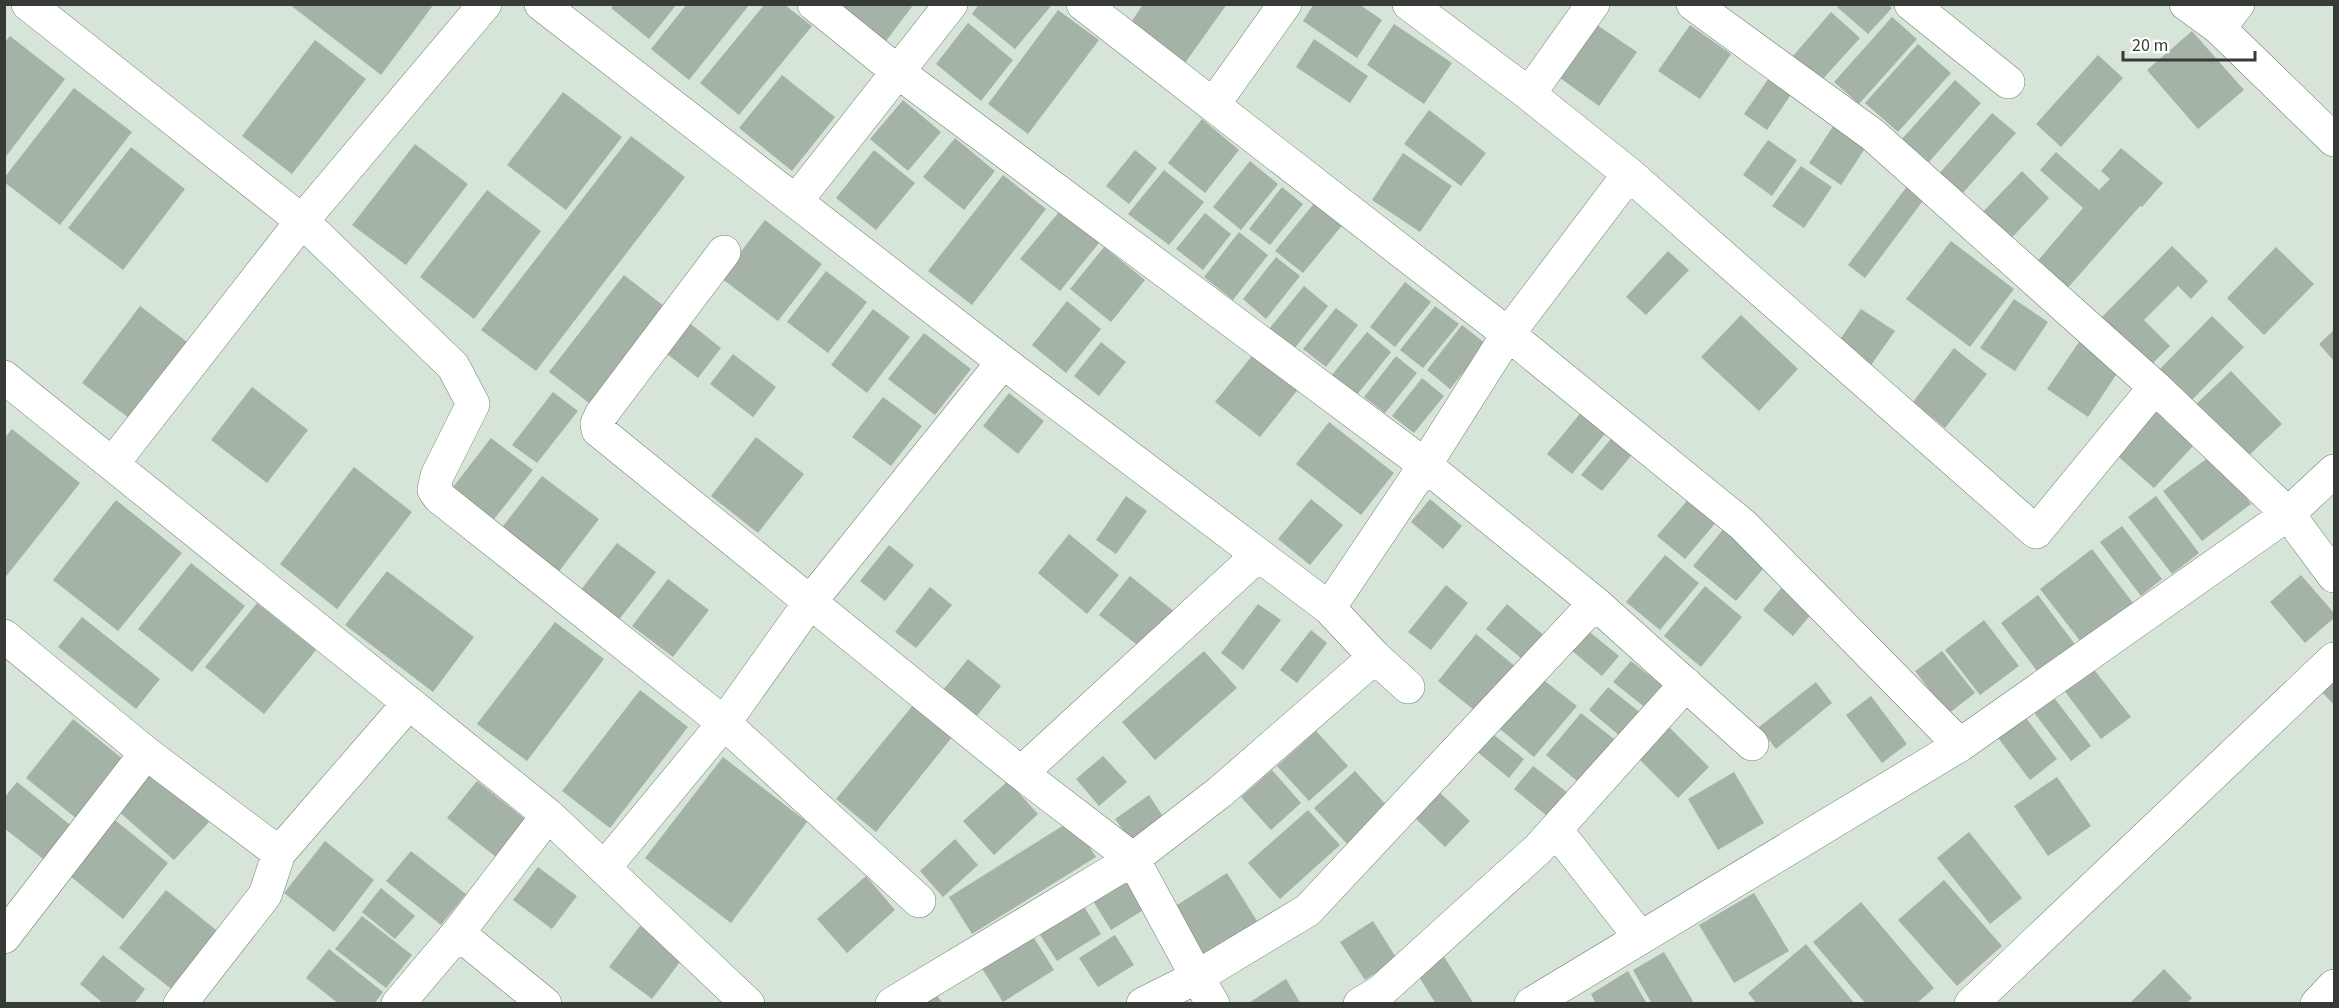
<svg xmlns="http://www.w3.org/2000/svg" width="2339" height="1008" viewBox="0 0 2339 1008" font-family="'Source Sans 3',sans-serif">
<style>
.building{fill:#a5b3a6}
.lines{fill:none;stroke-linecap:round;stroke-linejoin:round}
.street-casing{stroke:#727f73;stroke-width:34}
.street{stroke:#fff;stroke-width:33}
</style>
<rect width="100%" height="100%" fill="#d7e5d8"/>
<path class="building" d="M289,4h145l-53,71z
M614,4h63l-28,35 -38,-31z
M687,4h63l-61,76 -38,-31z
M837,4h77l-34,45z
M979,4h70l2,2 -36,43 -43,-35z
M1143,4h84l-42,59 -55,-39z
M1314,4h45l23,16 -25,38 -54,-37z
M1839,4h48l5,4 -24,26 -31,-27z
M764,5h21l27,21 -73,89 -39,-32z
M1058,10l41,30 -71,94 -40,-30z
M1831,12l29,26 -39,43 -28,-25z
M1892,17l25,22 -58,65 -25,-22z
M968,23l45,37 -32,41 -45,-37z
M1394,24l58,39 -28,41 -57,-39z
M1597,25l40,27 -38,54 -39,-28z
M1690,25l41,29 -31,45 -42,-28z
M2192,31l52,59 -46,39 -51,-59z
M10,36l55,43 -61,80v-116z
M1314,39l54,37 -18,27 -54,-36z
M315,40l51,39 -74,95 -50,-38z
M1918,44l33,29 -53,59 -33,-29z
M2098,55l25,23 -62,69 -25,-23z
M782,75l53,42 -43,54 -53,-43z
M1771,75l23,15 -27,40 -23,-16z
M1955,80l26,23 -52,59 -27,-23z
M74,88l58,44 -72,93 -56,-43v-4z
M563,92l59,45 -56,73 -59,-45z
M903,100l38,32 -33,39 -38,-32z
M1429,110l57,43 -25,33 -57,-42z
M1992,113l24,20 -55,62 -23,-20z
M1202,119l37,31 -34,43 -37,-30z
M1834,125l32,22 -25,38 -32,-22z
M631,136l54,41 -149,194 -55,-41z
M955,138l40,33 -31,39 -41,-33z
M1768,140l29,20 -25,36 -29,-21z
M415,144l53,40 -62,81 -54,-40z
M131,147l54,42 -62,81 -55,-42z
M2121,148l42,35 -21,24 -2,-1 -75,85 -30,-27 48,-56 -43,-38 16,-18 43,38 11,-11 -9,-8z
M874,150l41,33 -39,47 -40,-32z
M1135,150l22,18 -28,36 -23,-18z
M1403,153l49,33 -32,46 -48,-32z
M1250,161l28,23 -37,46 -28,-23z
M1801,166l31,21 -28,41 -32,-22z
M1164,170l40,32 -35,43 -41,-31z
M2022,171l27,27 -44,47 -28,-27z
M1003,175l43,34 -74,96 -44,-34z
M1908,185l17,13 -60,80 -17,-13z
M1282,187l21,17 -33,41 -21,-16z
M487,190l54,41 -67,88 -54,-42z
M1316,201l28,22 -41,50 -28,-22z
M1059,212l40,31 -39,48 -40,-32z
M1205,213l26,21 -28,36 -27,-21z
M765,220l57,44 -44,57 -57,-43z
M1239,232l29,23 -35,45 -29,-23z
M1951,241l63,48 -44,58 -64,-48z
M2172,246l36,35 -17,18 -13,-13 -34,34 26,26 -22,22 -49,-48z
M1104,247l41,33 -34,42 -41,-33z
M2276,247l38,37 -50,51 -37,-37z
M1668,251l21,19 -43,45 -20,-18z
M1276,257l24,19 -34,43 -23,-20z
M826,271l41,31 -39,51 -41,-31z
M624,275l45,35 -75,97 -45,-35z
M1405,282l26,20 -36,45 -25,-20z
M1304,286l24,20 -34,43 -25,-20z
M2014,299l34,23 -33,49 -35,-23z
M1067,301l34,28 -35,44 -34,-28z
M140,306l51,39 -58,76 -51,-38z
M1435,306l24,18 -36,44 -23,-18z
M1336,308l22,17 -32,42 -23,-18z
M873,309l37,28 -43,56 -36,-28z
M1861,309l34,22 -28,40 -33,-23z
M1741,315l57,54 -39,42 -58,-54z
M2212,316l32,31 -59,60 -32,-31z
M682,317l39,31 -23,30 -40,-31z
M1462,325l24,19 -36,45 -23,-19z
M2334,330v31l-15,-17z
M1367,332l24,20 -35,44 -25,-20z
M924,333l47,36 -36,46 -47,-36z
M1101,342l25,20 -27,34 -25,-20z
M2079,342l41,27 -32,48 -41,-28z
M1954,348l33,26 -42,54 -32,-26z
M1255,352l45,35 -40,50 -45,-35z
M733,354l43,33 -23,30 -43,-33z
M1396,356l21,17 -32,40 -21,-16z
M2231,371l51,53 -38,36 -51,-53z
M1422,378l22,18 -30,37 -22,-17z
M252,387l56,43 -41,53 -56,-43z
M553,392l25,19 -41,52 -25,-18z
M1009,393l35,28 -26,33 -35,-28z
M883,397l39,29 -31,40 -39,-29z
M2153,409l40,37 -39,42 -41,-36z
M1583,410l25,20 -36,44 -25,-20z
M1329,422l65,51 -33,42 -65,-51z
M12,429l68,54 -76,96v-140z
M1615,434l20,17 -33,40 -21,-16z
M756,437l48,37 -46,59 -47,-37z
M491,438l42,32 -42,53 -41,-32z
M2213,454l38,50 -49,37 -39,-50z
M354,467l58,45 -75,97 -57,-45z
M542,476l57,43 -42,55 -57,-44z
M1126,496l21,15 -31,43 -20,-14z
M1691,496l27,24 -33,39 -28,-23z
M2156,496l43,57 -27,21 -44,-57z
M1311,499l32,26 -33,40 -32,-26z
M1430,499l32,27 -19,23 -32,-27z
M116,500l66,53 -64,78 -65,-51z
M2122,526l40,53 -21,17 -41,-54z
M1725,527l43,36 -32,38 -43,-35z
M1069,534l50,41 -32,39 -49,-41z
M617,543l39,29 -38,49 -38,-30z
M889,545l25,20 -29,36 -25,-20z
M2092,549l41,54 -52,39 -41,-53z
M1665,555l34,28 -39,47 -34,-28z
M191,563l54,43 -53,66 -54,-43z
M387,571l87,66 -41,55 -88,-67z
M2301,575l33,38v5l-29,25 -35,-41z
M1130,576l46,37 -31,38 -46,-36z
M668,579l41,31 -36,47 -41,-31z
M1787,581l30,26 -24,29 -30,-26z
M1446,585l22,18 -37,47 -23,-18z
M1705,586l37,31 -41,50 -37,-31z
M930,587l22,18 -36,43 -21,-16z
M2038,595l39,52 -37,28 -39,-52z
M257,603l59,47 -52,64 -59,-47z
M1258,604l23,16 -38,50 -22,-17z
M1507,604l40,34 -20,25 -41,-34z
M82,617l78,62 -24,30 -78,-62z
M1984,620l35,46 -39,29 -35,-45z
M555,622l49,37 -77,102 -50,-37z
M1586,629l33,27 -17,20 -32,-27z
M1311,630l16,13 -30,40 -17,-13z
M1476,634l46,38 -38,46 -46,-37z
M1204,651l33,37 -82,72 -33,-38z
M1942,651l33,42 -27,21 -33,-43z
M968,659l33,27 -25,31 -33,-27z
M1631,661l33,26 -17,22 -34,-27z
M2092,667l39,50 -30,22 -38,-50z
M1541,678l36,28 -43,51 -34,-28z
M2334,679v26l-12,-13z
M1816,682l16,21 -56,46 -17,-22z
M1608,687l38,30 -20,24 -37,-31z
M640,690l48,37 -78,101 -48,-37z
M2052,695l39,51 -20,15 -39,-51z
M1871,696l36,48 -25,19 -36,-48z
M918,699l39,32 -81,101 -40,-33z
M2020,710l37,49 -27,21 -38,-50z
M1581,713l38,30 -36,43 -37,-31z
M73,719l56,45 -47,59 -56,-45z
M1665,723l44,44 -31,31 -44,-44z
M1316,731l32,35 -39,35 -32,-35z
M1489,731l35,28 -15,19 -34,-28z
M1103,756l24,26 -28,24 -23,-27z
M723,757l84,65 -76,101 -86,-65z
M1533,766l39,30 -20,24 -38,-31z
M1272,770l29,33 -30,27 -30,-33z
M1355,771l34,37 -41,37 -34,-37z
M151,772l58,50 -35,38 -57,-50z
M1734,772l30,51 -46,27 -30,-51z
M2057,777l34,49 -43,30 -34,-50z
M477,781l53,42 -29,38 -54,-43z
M1008,781l30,33 -44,41 -31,-34z
M17,782l57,46 -27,34 -43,-34v-30z
M1437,790l33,31 -25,26 -33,-32z
M1149,795l15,23 -34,22 -15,-21z
M1308,810l32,35 -60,54 -32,-36z
M110,816l58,47 -45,56 -58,-47z
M1072,820l24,37 -124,77 -23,-37z
M1969,832l53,66 -32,26 -53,-66z
M955,839l23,26 -35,32 -23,-26z
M325,841l49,39 -40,52 -50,-39z
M411,851l55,43 -25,31 -55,-44z
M538,867l39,29 -25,33 -39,-29z
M1122,872l23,37 -34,21 -23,-37z
M1227,873l30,48 -54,33 -29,-47z
M866,876l29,34 -48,43 -30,-34z
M1944,880l58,66 -45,40 -59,-66z
M381,888l34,28 -20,23 -33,-27z
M166,890l59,47 -46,58 -60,-47z
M1754,893l35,58 -55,32 -35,-58z
M1081,902l20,32 -44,27 -20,-31z
M1861,902l73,86 -18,16h-50l-53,-62z
M362,916l50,39 -26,33 -51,-39z
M1373,921l24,38 -32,21 -25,-38z
M640,926l43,32 -31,41 -43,-32z
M1029,930l25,40 -51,32 -25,-40z
M1115,935l19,30 -36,22 -19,-29z
M1806,944l49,60h-98l-9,-11z
M329,949l54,43 -9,12h-35l-33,-26z
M1664,952l29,49 -5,3h-36l-19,-34z
M103,955l42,34 -11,15h-30l-24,-20z
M1443,955l31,49h-38l-20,-32z
M2164,969l28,29 -6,6h-57z
M1628,971l19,33h-51l-5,-10z
M1286,979l15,25h-54z
M936,994l7,10h-21z"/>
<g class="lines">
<defs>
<path id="street" d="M28,4l274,217 151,145 20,38 -36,72 -3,14 5,7 285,226 195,178
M541,4l462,358 326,246 46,49 33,30
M814,4l84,68 527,393 170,138 157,141
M1083,4l425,330 235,191 217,220
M1409,4l120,90 100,80 407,358 119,-145
M1693,4l180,131 282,252 133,127 46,62
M1911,4l97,78
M2186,4l33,24
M2238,4l-19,24 115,112
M1529,94l64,-90
M1213,105l72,-101
M796,201l155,-197
M724,252l-123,163 -4,9 1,6 423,343 237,-218
M4,377l544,438 200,189
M113,463l189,-242 183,-217
M1329,608l96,-143 83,-131 121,-160
M4,636l142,117 133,100
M1021,773l112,86 64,118 16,27
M1556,830l84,107
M605,867l119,-144 86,-121 193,-240
M458,933l87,71
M4,937l142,-184
M180,1004l85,-109 14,-42 130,-150
M398,1004l60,-71 90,-118
M892,1004l241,-145 87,-67 155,-135
M1143,1004l54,-27 111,-67 287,-307
M1360,1004l20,-12 158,-143 148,-165
M1531,1004l429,-259 328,-231 46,-43
M1971,1004l363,-345
M2317,1004l17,-18"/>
</defs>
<use href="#street" class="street-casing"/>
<use href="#street" class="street"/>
</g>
<rect width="2339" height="1008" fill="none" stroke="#363b36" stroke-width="12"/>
<path d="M2123 51v9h132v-9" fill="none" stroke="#363b36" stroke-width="3"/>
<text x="2132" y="51" font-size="18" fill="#363b36" stroke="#ffffff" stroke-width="4.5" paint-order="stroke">20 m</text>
</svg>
